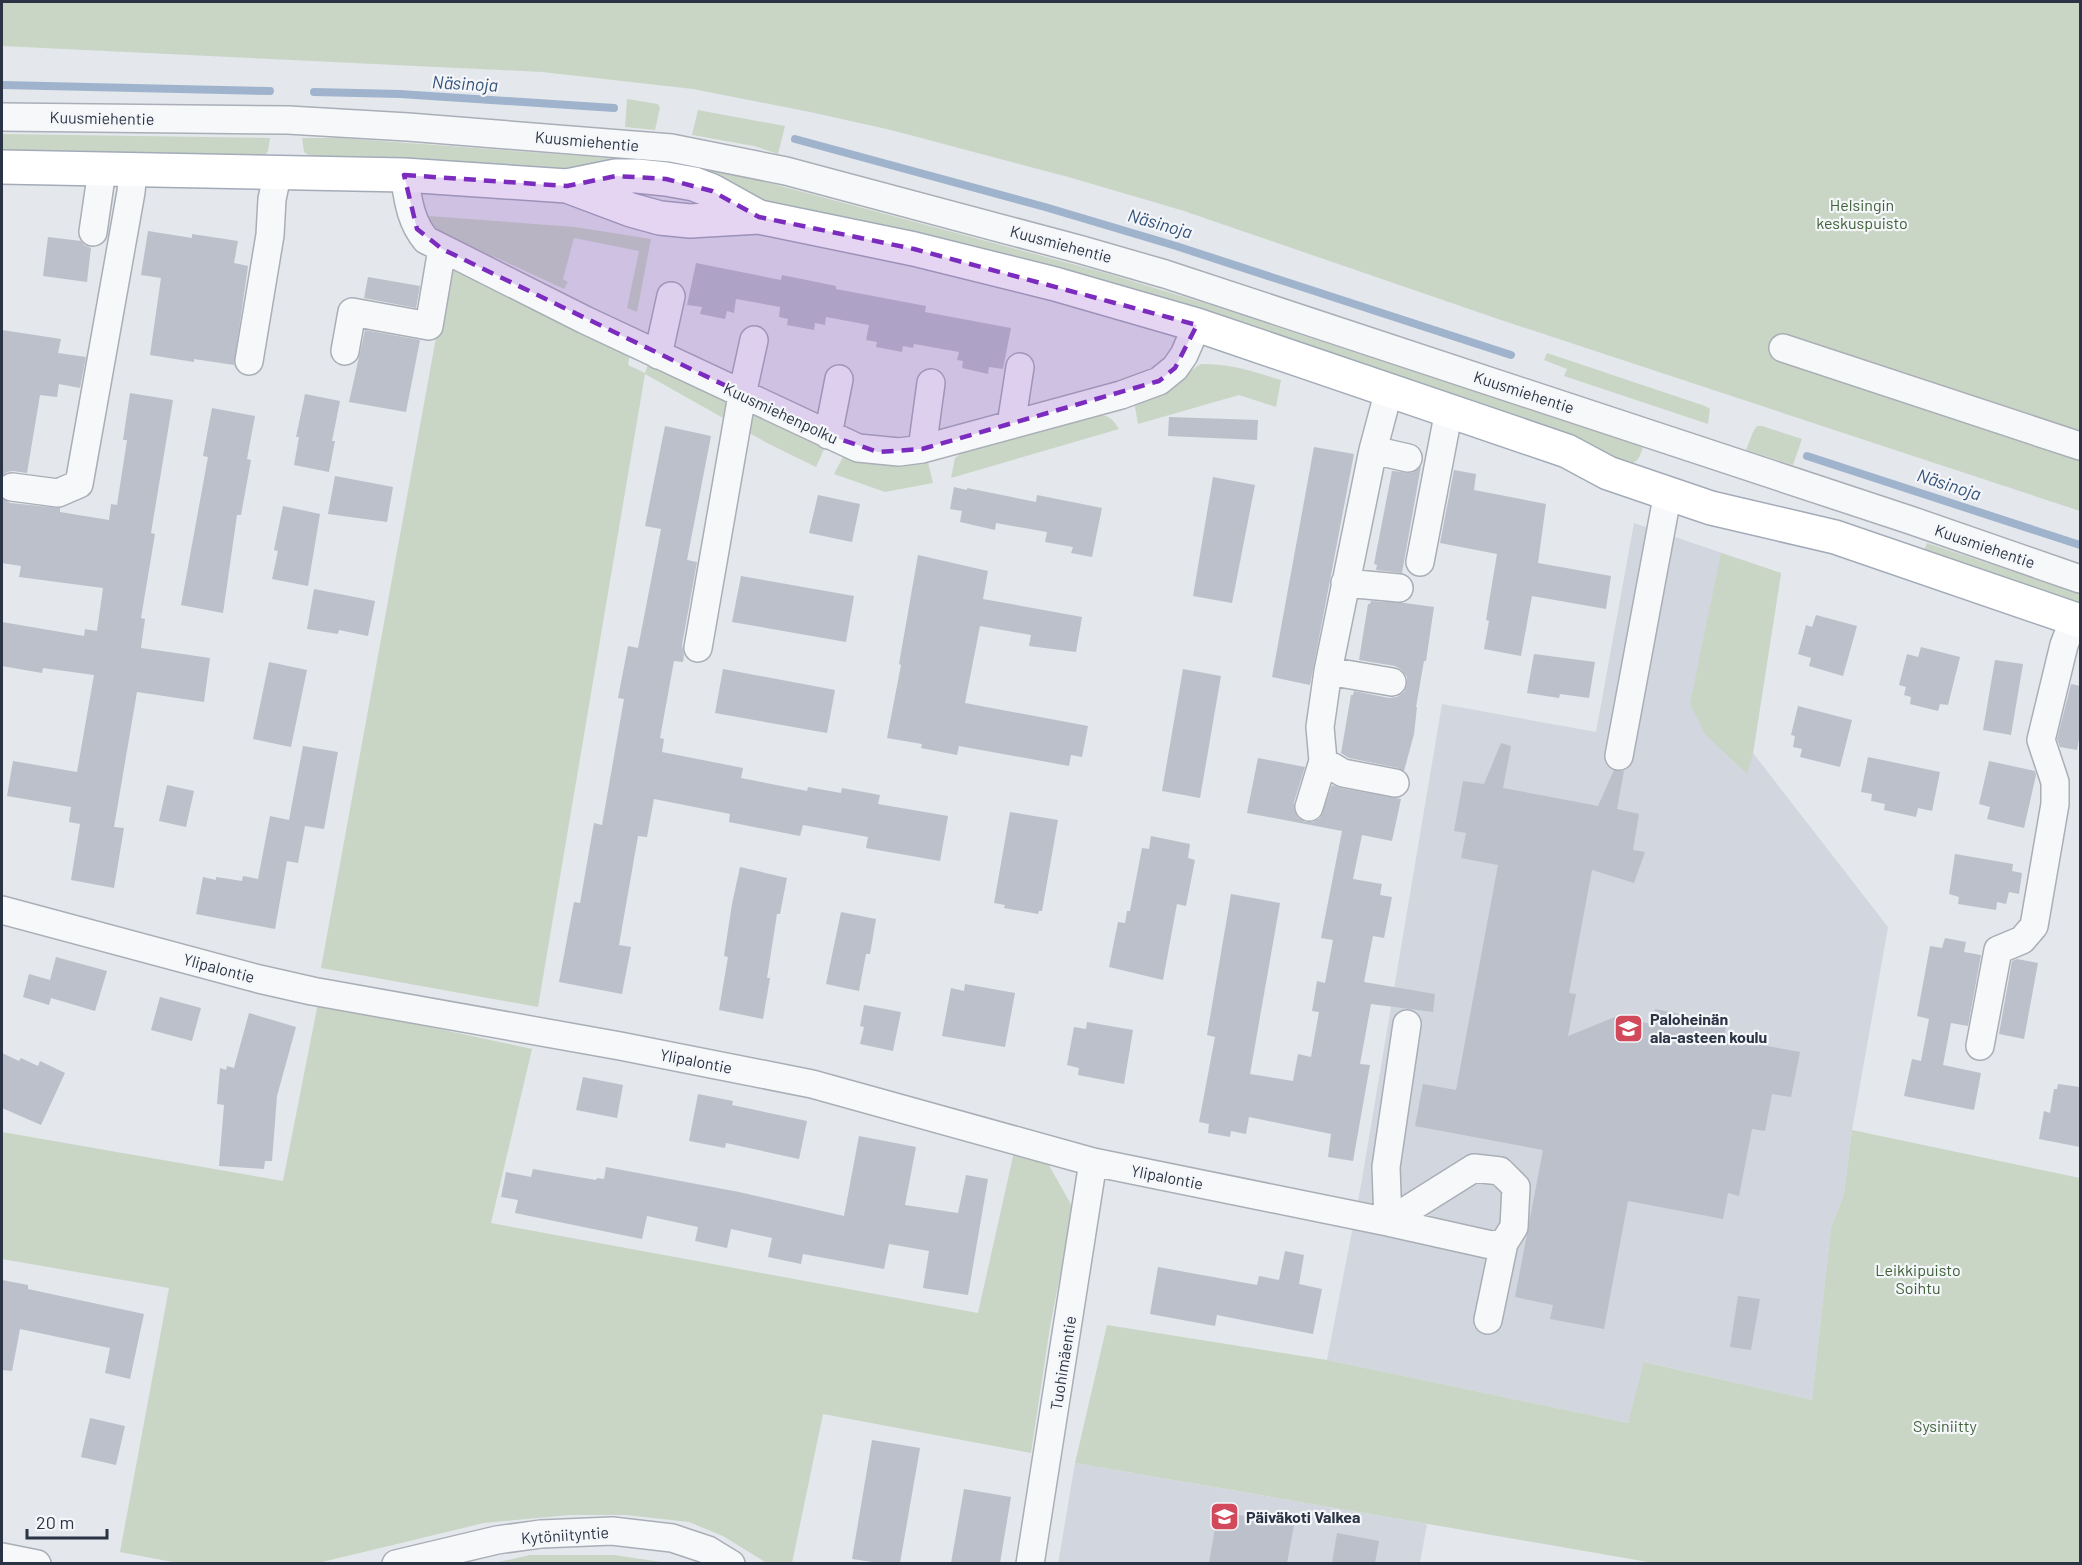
<svg xmlns="http://www.w3.org/2000/svg" width="2082" height="1565" viewBox="0 0 2082 1565" font-family="Barlow,sans-serif">
<style>
.built{fill:#d2d6de}
.green{fill:#c9d6c5}
.lines{fill:none;stroke-linecap:round;stroke-linejoin:round}
.stream{stroke:#9fb4cc;stroke-width:8}
.building{fill:#bbc0ca}
.minor-casing{stroke:#a9aeb7;stroke-width:30}
.major-casing{stroke:#a3abb8;stroke-width:36}
.minor{stroke:#f7f8fa;stroke-width:27}
.major{stroke:#fff;stroke-width:33}
.marked{fill:#7b2cbf;fill-opacity:0.2;stroke:#7b2cbf;stroke-width:4.5;stroke-dasharray:12 8;stroke-linejoin:round}
.labels{text-anchor:middle;stroke-width:4.5;stroke-linejoin:round;paint-order:stroke}
.street-label{font-size:16px;fill:#2b3445;stroke:#f4f6f9}
.park-label{font-size:16px;fill:#3f6138;stroke:#f4f6f9}
.poi-label{font-size:16px;font-weight:bold;fill:#2b3445;stroke:#f4f6f9;text-anchor:start}
.water-label{font-size:18px;font-style:italic;fill:#34527a;stroke:#f4f6f9}
</style>
<rect width="100%" height="100%" fill="#e4e7ec"/>
<path class="built" d="M1634,523l147,50 -28,180 135,174 -36,203 -8,64 -13,34 -19,172 -167,-38 -17,61 -301,-63 34,-175 81,-481 154,28z
M1075,1463l352,61 -7,39 -362,1z"/>
<path class="green" d="M2,2h2078v509l-576,-190 -320,-110 -112,-33 -181,-48 -81,-18 -117,-23 -151,-17 -540,-26z
M627,99l31,5 2,4 -5,22 -30,-3z
M698,110l87,16 -7,28 -24,-8 -62,-11z
M2,134l268,4 -2,13 -4,6 -262,-3z
M302,138h38l311,23 -1,7c-37,-3 -73,-3 -110,3l-228,-13 -8,-6z
M683,165l68,13 355,95 98,30 439,144c-4,12 -5,16 -18,18l-866,-264z
M429,216l146,11 76,12 -14,73 -10,-4 12,-57 -65,-13 -11,41 5,3 -4,7 -69,-32 -15,-1 -45,-24z
M456,267l174,86 -2,12 17,8 3,-9 84,35 -7,20 -80,-45 -107,633 -217,-39 125,-685z
M1547,353l158,53 5,3 -2,15 -144,-48 3,-7 -23,-9z
M1201,364c32,0 50,7 80,16l-5,27 -37,-12 -101,29 -4,-23c13,-4 31,-7 42,-15 10,-7 14,-17 25,-22z
M750,412l76,33 -10,22 -49,-24 -21,-12z
M1096,415c13,0 16,3 23,14l-168,49 4,-20 9,-7z
M1757,426h5l40,13 -9,26 -47,-15 7,-18z
M848,453l79,5 6,25 -48,9 -51,-18 9,-17z
M1927,543l153,51v14l-158,-53z
M1721,553l60,20 -28,180 -6,21 -42,-40 -15,-30z
M318,1003l214,46 -41,174 487,90 36,-161 32,8 27,48 -23,119 -19,126 -208,-39 -31,149h-25l-44,-27 -34,-14 -63,-7h-56l-86,8 -166,40h-140l-58,-11 49,-264 -167,-29v-127l281,49z
M1852,1130l228,48v385h-426l-579,-100 32,-138 220,35 301,63 16,-61 168,38 19,-172 13,-34z
M530,1555h84l54,8h-174z"/>
<g class="lines">
<path class="stream" d="M2,85l268,6
M314,92l86,2 214,14
M795,139l250,68 131,39 335,109
M1807,456l273,89"/>
</g>
<path class="building" d="M148,231l44,7v-4l46,7 -4,22 14,3 -14,99 -40,-6v3l-44,-7 11,-77 -20,-3z
M48,237l33,4 3,4 7,3 -4,34 -44,-6z
M696,263l85,17 1,-5 54,11v3l90,17 -1,6 86,16 -8,41 -14,-2 -1,7 -26,-6 1,-7 -6,-1 2,-8 -45,-8 -1,4 -10,-2 -1,6 -26,-5 1,-5 -11,-2 3,-15 -43,-8 -1,8 -10,-2 -1,7 -27,-5 1,-6 -9,-2 1,-10 -44,-8 -2,14 -7,-2 -2,8 -25,-5 2,-7 -15,-2z
M368,277l52,9 -4,22 -52,-10z
M2,330l59,9 -3,14 28,4 -6,31 -21,-4 -2,13 -17,-2 -13,78 -14,-2 -6,1 -5,4z
M365,330l55,10 -14,72 -57,-10z
M130,393l43,7 -22,133 4,1 -14,84 4,1 -4,29 69,10 -6,44 -67,-10 -23,135 10,1 -10,60 -43,-8 9,-56 -11,-2 2,-15 -64,-11 6,-35 64,11 17,-97 -51,-7 -1,5 -40,-7v-44l82,14 1,-7 12,2 6,-43 -84,-11 2,-11 -19,-3v-65l8,5 50,5v4l49,8 2,-16 6,1 10,-65h-4z
M305,394l35,7 -8,40h3l-6,31 -35,-7 5,-28h-3z
M212,408l43,8 -8,43 4,1 -10,55h-4l-14,98 -42,-8 27,-148 -5,-1z
M1169,417l89,3 -1,20 -89,-4z
M665,426l46,10 -24,124 10,2 -15,83 2,10 -1,7 -9,-1 -14,77 4,1 -2,13 81,16 -2,10 66,13 1,-4 33,6 1,-5 38,7 -2,9 70,12 -8,45 -74,-13 2,-11 -65,-12 -3,11 -71,-14 1,-8 -76,-15 -7,38 -9,-1 -19,109 12,2 -9,47 -63,-12 15,-80 6,1 14,-80 8,2 22,-126 -6,-1 10,-52 10,2 23,-119 -16,-3z
M1314,447l40,7 -44,231 -38,-8z
M1421,466l-19,107 -26,-3 1,-5 -3,-1 18,-93 20,2z
M1454,470l22,4 -2,16 72,14 -8,59 73,13 -5,33 -74,-13 -11,60 -37,-7 5,-28 -3,-1 11,-66 -57,-11z
M335,476l58,11 -6,35 -59,-8z
M1213,477l42,8 -23,118 -39,-7z
M954,487l13,3v-2l69,14 1,-7 65,13 -10,49 -21,-4 2,-6 -28,-5 2,-10 -51,-9 -1,7 -35,-8 2,-11 -12,-2z
M818,495l42,9 -8,38 -43,-9z
M283,506l37,8 -12,72 -36,-7 6,-28 -4,-1z
M918,555l70,16 -5,28 99,18 -6,35 -47,-6 2,-11 -51,-9 -15,77 123,23 -6,31 -11,-2 -2,11 -110,-20 -2,9 -36,-7 1,-4 -35,-6 14,-73 -2,-1z
M741,576l113,20 -8,46 -114,-20z
M314,589l61,12 -7,35 -29,-6 -1,4 -31,-5z
M1371,601l34,2 29,4 -8,54h-2l-8,46h1l-3,27 -10,37 -6,-3 -49,-10 -8,-5 10,-58h2l1,-4 35,7 8,-1 7,-5 3,-7v-8l-5,-7 -7,-4 -36,-6 9,-56h2z
M1816,615l41,11 -14,50 -34,-10 2,-8 -13,-4 8,-29 6,2z
M1921,647l39,10 -12,48 -8,-1 -2,7 -28,-7 1,-7 -7,-2 2,-8 -7,-2 8,-31 11,3z
M1534,654l61,8 -6,36 -29,-4 -1,4 -32,-5z
M1995,660l28,4 -12,71 -28,-5z
M269,662l38,8 -16,77 -38,-8z
M723,669l112,21 -8,43 -112,-20z
M1183,669l38,7 -21,122 -38,-7z
M2071,684l9,2v47l-3,17 -17,-3 -3,-8z
M1798,706l54,14 -12,47 -40,-10 2,-8 -9,-2 2,-11 -4,-1z
M1501,743l10,3 -8,42 95,18 16,-36 10,1 -7,38 22,5 -6,36 12,2 -11,31 -42,-13 -23,123 7,1 -8,42 47,-19 37,7 3,-15 72,14 -3,15 76,14 -9,45 -19,-3 -7,37 -13,-2 -13,67 -11,-3 -5,26 -95,-18 -24,128 -54,-10 3,-14 -38,-8 28,-147 -128,-24 8,-42 33,6 42,-225 -37,-7 5,-25 -12,-2 9,-50 21,3z
M303,746l35,6 -14,77 -19,-3 -7,37 -11,-2 -12,68 -79,-15 7,-37 13,3v-3l26,4 1,-5 15,3 12,-63 19,4z
M1868,757l72,15 -8,39 -14,-3 -2,9 -32,-7 1,-6 -14,-3 1,-7 -11,-2z
M1258,758l47,9 -11,35v8l4,8 7,4h8l7,-4 12,-33 8,3 61,11 -9,42 -30,-6 -9,44 29,5 -2,11 12,2 -8,41 -11,-2 -9,46 71,12 -2,18 -62,-8 -11,60 10,1 -17,96 -25,-4 3,-23 -82,-17 -3,17 -15,-3 -1,6 -22,-4 1,-9 -10,-2 16,-85 -8,-2 24,-141 49,9 -30,171 43,7 5,-27 13,3 8,-45 -7,-1 5,-30 8,2 8,-43 -12,-2 21,-107 -95,-18z
M1989,761l46,10 1,4 -12,53 -37,-9 3,-12 -11,-3z
M167,785l27,6 -8,36 -27,-6z
M1010,812l48,8 -16,91h-3l-1,3 -34,-6 1,-3 -11,-2z
M1151,836l39,8 -2,14 7,2 -9,46 -9,-2 -14,76 -54,-13 9,-45 7,1 2,-12h3l12,-63 7,1z
M1955,854l58,10 -1,7 10,2 -3,21 -10,-2 -3,12 -9,-2 -1,8 -38,-6 1,-7 -10,-3z
M740,867l47,11 -7,36h-3l-10,64h3l-7,41 -44,-9 9,-53 -4,-1 8,-52z
M841,912l35,7 -6,35h-4l-7,37 -33,-7z
M1945,938l21,4 -2,10 17,3 -13,71 -17,-3 -8,42 38,8 -7,37 -70,-14 8,-37 9,2 8,-42 -12,-3 13,-70 12,2z
M56,957l51,14 -12,40 -44,-13 -2,7 -26,-8 6,-23 21,6z
M2017,959l21,4 -14,76 -25,-5 13,-73z
M965,984l50,9 -10,54 -63,-11 9,-48 13,3z
M160,997l41,11 -9,33 -41,-11z
M864,1005l37,7 -8,39 -33,-7 4,-17 -4,-1z
M249,1013l47,14 -19,69 -5,65h-7l-1,8 -45,-3 5,-61 -7,-1 3,-36 6,2 1,-4 7,2z
M1087,1022l46,8 -9,54 -46,-9 1,-7 -12,-3 7,-38 12,2z
M2,1053l17,8 2,-3 17,8 2,-5 25,12 -24,52 -39,-17z
M583,1077l40,8 -6,33 -41,-8z
M2058,1084l22,3v60l-41,-8 5,-28 6,2 4,-24h3z
M698,1094l35,7 -1,4 75,16 -8,38 -73,-16 -1,5 -36,-7z
M859,1136l57,11 -11,58 53,8 8,-38 22,4 -20,116 -45,-7 6,-37 -40,-7 -5,25 -81,-15 -2,10 -33,-7 4,-19 -41,-9 -4,19 -32,-7 3,-14 -51,-11 -5,23 -127,-26 3,-13 -17,-3 5,-25 25,5 2,-8 63,11 1,-2 7,1 2,-12 133,25 105,24z
M1285,1251l19,4 -5,29 23,5 -9,45 -96,-19 -2,11 -65,-12 8,-47 99,18 2,-9 20,4z
M2,1280l26,5v4l116,25 -14,65 -25,-6 5,-25 -90,-19 -8,42 -10,-1z
M1738,1296l22,3 -9,51 -21,-3z
M90,1418l35,8 -9,39 -35,-8z
M872,1440l48,8 -20,115h-21l-27,-4z
M964,1489l47,8 -11,66h-49z
M1218,1511l76,14 -7,38h-78z
M1337,1533l42,8 -4,22h-43z"/>
<g class="lines">
<defs>
<path id="minor" d="M2,117l286,3 120,7 263,21 115,23 296,79 83,24 745,246 170,59
M404,175c4,24 6,46 22,65l159,80 273,128 41,4 23,-3 199,-54 38,-14 16,-13 9,-13 13,-30
M93,232l9,-62
M1783,348l297,98
M345,351l7,-39 77,14 13,-77
M658,355l13,-59
M249,361l21,-126 2,-36 6,-28
M1011,425l9,-58
M828,435l11,-56
M922,449l9,-66
M1373,450l35,8
M12,487l46,6 21,-9 52,-292 2,-22
M1420,562l29,-152
M1345,583l54,5
M698,648l44,-253 12,-55
M1328,671l64,11
M1619,756l49,-264
M1323,761l20,12 52,10
M1309,807l14,-46 -3,-34 8,-56 45,-221 16,-60
M2,910l257,69 53,12 308,55 192,38 281,78 295,60 -2,-55 21,-143
M1980,1046l18,-96 24,-10 12,-14 21,-122v-22l-14,-42 23,-95 10,-26
M1488,1320l16,-77 10,-16 2,-40 -16,-16 -26,-3 -86,54 103,23 13,-2
M2,1557l35,7
M396,1564l101,-24 44,-6 71,-3 60,7 36,12 23,14
M1030,1564l63,-402"/>
<path id="major" d="M2,167l402,8 163,11 49,-10h21l29,3 28,5 18,7 47,26
M567,186l64,24 29,8 30,3 69,-4 155,32 141,35 142,41 370,126 41,22 103,35 124,29 245,84"/>
</defs>
<use href="#minor" class="minor-casing"/>
<use href="#major" class="major-casing"/>
<use href="#minor" class="minor"/>
<use href="#major" class="major"/>
</g>
<path class="marked" d="M404,175l163,11 49,-10 50,3 46,12 47,26 155,32 283,76 -22,43 -16,13 -237,68 -44,3 -50,-17 -386,-186 -25,-20z"/>
<defs>
<symbol id="school-square" viewBox="-11 -11 22 22"><rect x="-9" y="-9" width="18" height="18" rx="4" fill="#d1495b" stroke="#f4f6f9"/><path d="M0-5L7-2L0 1L-7-2ZM-4 1L0 2.5L4 1V4Q0 6-4 4Z" fill="#fff"/></symbol>
</defs>
<g fill-rule="evenodd">
<use href="#school-square" x="1612" y="1012" width="33" height="33"/>
<use href="#school-square" x="1208" y="1500" width="33" height="33"/>
</g>
<g class="labels">
<g class="street-label">
<text transform="translate(102 118) rotate(1)" y="6">Kuusmiehentie</text>
<text transform="translate(587 141) rotate(5)" y="6">Kuusmiehentie</text>
<text transform="translate(1061 244) rotate(15)" y="6">Kuusmiehentie</text>
<text transform="translate(1524 392) rotate(18)" y="6">Kuusmiehentie</text>
<text transform="translate(781 413) rotate(25)" y="6">Kuusmiehenpolku</text>
<text transform="translate(1985 546) rotate(19)" y="6">Kuusmiehentie</text>
<text transform="translate(219 968) rotate(15)" y="6">Ylipalontie</text>
<text transform="translate(696 1061) rotate(11)" y="6">Ylipalontie</text>
<text transform="translate(1167 1177) rotate(11)" y="6">Ylipalontie</text>
<text transform="translate(1063 1363) rotate(-81)" y="6">Tuohimäentie</text>
<text transform="translate(565 1535) rotate(-4)" y="6">Kytöniityntie</text>
</g>
<g class="park-label">
<text x="1862" y="211">Helsingin<tspan x="1862" dy="18">keskuspuisto</tspan></text>
<text x="1918" y="1276">Leikkipuisto<tspan x="1918" dy="18">Soihtu</tspan></text>
<text x="1945" y="1432">Sysiniitty</text>
</g>
<g class="poi-label">
<text x="1650" y="1025">Paloheinän<tspan x="1650" dy="18">ala-asteen koulu</tspan></text>
<text x="1246" y="1523">Päiväkoti Valkea</text>
</g>
<g class="water-label">
<text transform="translate(465 84) rotate(3)" y="6">Näsinoja</text>
<text transform="translate(1160 224) rotate(16)" y="6">Näsinoja</text>
<text transform="translate(1949 485) rotate(18)" y="6">Näsinoja</text>
</g>
</g>
<rect width="2082" height="1565" fill="none" stroke="#2b3445" stroke-width="6"/>
<path d="M27 1529v9h80v-9" fill="none" stroke="#2b3445" stroke-width="3"/>
<text x="36" y="1529" font-size="18" fill="#2b3445" stroke="#f4f6f9" stroke-width="4.5" paint-order="stroke">20 m</text>
</svg>
